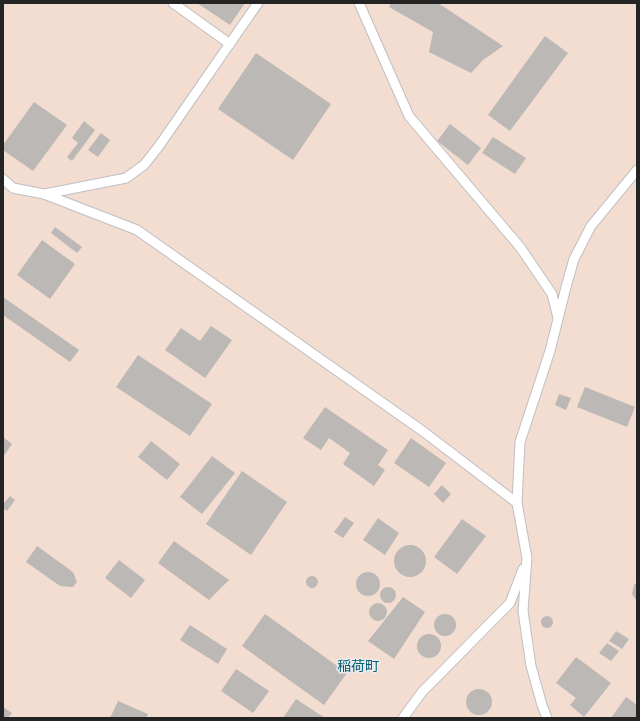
<svg xmlns="http://www.w3.org/2000/svg" width="640" height="721" viewBox="0 0 640 721" font-family="'Varela Round','Noto Sans JP',sans-serif">
<style>
.industrial{fill:#f3ddd0}
.building{fill:#bbb8b6}
.lines{fill:none;stroke-linecap:round;stroke-linejoin:round}
.lane-casing{stroke:#bebfc2;stroke-width:11}
.lane{stroke:#fff;stroke-width:9}
.labels{text-anchor:middle;stroke-width:3;stroke-linejoin:round;paint-order:stroke}
.quarter-label{font-size:14px;fill:#005e71;stroke:#ebecef}
</style>
<rect width="100%" height="100%" fill="#ebecef"/>
<path class="industrial" d="M3,3h634v715h-634z"/>
<path class="building" d="M197,3h48l-15,22z
M391,3h47l65,43 -20,14 -12,13 -42,-21 4,-20 -44,-25z
M545,36l23,17 -58,78 -22,-16z
M256,53l75,51 -38,56 -75,-51z
M34,102l33,23 -34,46 -30,-21v-5z
M84,121l11,9 -23,31 -5,-4 11,-14 -6,-5z
M450,124l31,24 -13,17 -31,-24z
M101,133l9,7 -12,17 -10,-7z
M493,137l33,21 -11,16 -33,-21z
M55,227l27,20 -5,6 -26,-20z
M42,240l33,24 -25,35 -33,-24z
M3,297l76,53 -9,12 -67,-47z
M211,326l21,14 -27,38 -40,-28 16,-22 19,13z
M138,355l74,49 -22,32 -74,-49z
M585,387l50,20 -8,20 -50,-20z
M559,394l12,4 -5,12 -11,-5z
M325,407l63,43 -10,15 7,5 -11,16 -31,-22 7,-11 -21,-15 -8,12 -18,-12z
M3,437l9,7 -9,13z
M411,438l35,25 -17,24 -35,-24z
M151,441l29,23 -13,16 -29,-23z
M212,456l23,17 -33,41 -22,-17z
M242,471l45,31 -36,53 -45,-31z
M442,485l9,9 -8,9 -9,-9z
M10,496l5,4 -8,11 -4,-3v-4z
M345,517l9,6 -11,15 -9,-6z
M378,518l21,15 -14,22 -22,-15z
M462,519l24,17 -29,38 -23,-17z
M174,541l55,39 -20,20 -51,-37z
M394 561a16 16 0 1 1 32 0a16 16 0 1 1-32 0Z
M37,546l36,26 4,10 -4,5 -13,-1 -34,-24z
M119,560l26,20 -14,18 -26,-20z
M356 584a12 12 0 1 1 24 0a12 12 0 1 1-24 0Z
M306 582a6 6 0 1 1 12 0a6 6 0 1 1-12 0Z
M637,582v20l-5,-8 2,-9z
M380 595a8 8 0 1 1 16 0a8 8 0 1 1-16 0Z
M403,597l22,15 -31,47 -26,-18z
M369 612a9 9 0 1 1 18 0a9 9 0 1 1-18 0Z
M265,614l82,59 -23,32 -82,-59z
M434 625a11 11 0 1 1 22 0a11 11 0 1 1-22 0Z
M541 622a6 6 0 1 1 12 0a6 6 0 1 1-12 0Z
M190,625l37,24 -9,15 -38,-24z
M616,631l13,8 -7,10 -13,-8z
M417 646a12 12 0 1 1 24 0a12 12 0 1 1-24 0Z
M607,643l12,8 -8,10 -12,-8z
M576,657l35,26 -27,34 -14,-12 6,-7 -20,-15z
M236,669l33,22 -16,22 -32,-22z
M466 702a13 13 0 1 1 26 0a13 13 0 1 1-26 0Z
M626,697l11,8v13h-26z
M296,699l29,19h-42z
M118,701l30,13 -2,4h-36z
M3,707l9,6 -4,5h-5z"/>
<g class="lines">
<defs>
<path id="lane" d="M173,3l57,41
M359,3l50,113 111,131 32,47 6,24
M3,179l10,9 31,6 93,36 287,202 93,71
M45,194l81,-16 18,-13 15,-19 99,-143
M403,718l19,-26 88,-89 13,-34
M547,718l-5,-13 -11,-39 -8,-55 4,-53 -10,-55 3,-61 30,-91 16,-64 8,-28 17,-33 46,-56"/>
</defs>
<use href="#lane" class="lane-casing"/>
<use href="#lane" class="lane"/>
</g>
<g class="labels">
<g class="quarter-label">
<text x="358" y="671">稲荷町</text>
</g>
</g>
<rect width="640" height="721" fill="none" stroke="#242425" stroke-width="8"/>
</svg>
